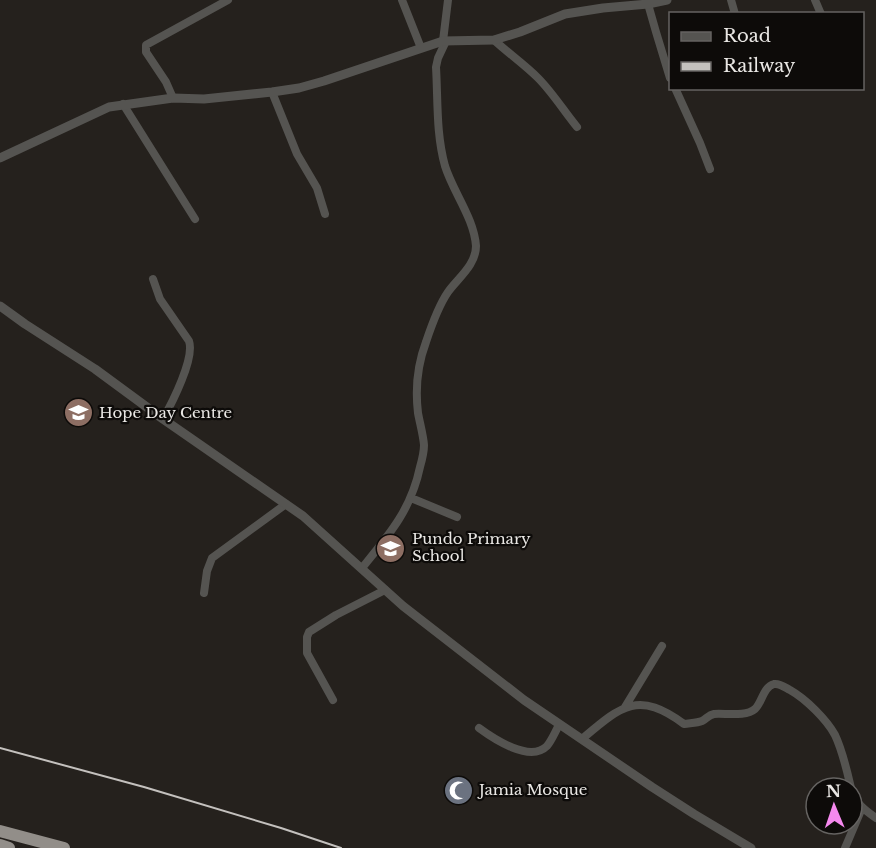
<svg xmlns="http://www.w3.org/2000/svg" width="876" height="848" viewBox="0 0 876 848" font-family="'Libre Baskerville',serif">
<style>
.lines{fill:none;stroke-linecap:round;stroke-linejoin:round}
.minor{stroke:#555451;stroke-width:8}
.tertiary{stroke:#555451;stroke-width:9}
.trunk{stroke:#928e89;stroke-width:12}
.rail{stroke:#c4c1be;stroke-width:2}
.labels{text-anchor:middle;stroke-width:4.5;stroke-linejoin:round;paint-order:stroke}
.poi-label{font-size:15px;fill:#e9e7e4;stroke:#0d0b09;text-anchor:start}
</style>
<rect width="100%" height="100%" fill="#25211d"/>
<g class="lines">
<path class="minor" d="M402,0l19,48
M731,0l4,14
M815,0l6,14
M648,4l8,28 14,46
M494,40c14,13 30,24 44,38 14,14 26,33 39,49
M443,41l5,-41
M675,88l25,55 10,26
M272,92l25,62 20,34 8,26
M173,98l-7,-16 -20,-30v-7l82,-45
M123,104l72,115
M153,279l7,20 29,42c6,17 -17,62 -26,78
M411,498l46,19
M362,568c27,-33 49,-58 58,-101 2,-7 4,-15 4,-22 -1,-11 -4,-21 -6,-32 -3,-25 -1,-47 8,-71 5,-15 13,-37 22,-50 10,-14 28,-27 28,-46 -2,-28 -23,-54 -31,-80 -9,-32 -7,-66 -9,-99l2,-9 8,-17
M204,593l3,-22 5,-13 74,-54
M333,700l-26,-47v-16l2,-5 27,-17 49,-25
M625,707l37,-61
M479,728c15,11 51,35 68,18 5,-6 8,-14 12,-21
M582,739c39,-33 56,-49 102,-15 6,-1 13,-1 18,-3 5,-3 7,-6 12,-7 11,-1 32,3 41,-5 7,-6 8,-22 19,-25 6,-1 12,4 16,6 16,9 37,30 45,45 8,17 12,36 16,53
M852,790c4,14 13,20 24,28
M845,848l17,-40"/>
<path class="tertiary" d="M0,158l109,-51 64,-9 31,1 68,-7 27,-4 25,-7 119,-40 51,-1 26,-8 45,-18 38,-6 45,-4 19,-4
M0,306l25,18 70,45 68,50 140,97 100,90 121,94 128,87 42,27 57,34"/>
<path class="trunk" d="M0,831l64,17
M0,845l9,3"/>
<path class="rail" d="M0,748l144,39 137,41 60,20"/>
</g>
<defs>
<symbol id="school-disc" viewBox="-11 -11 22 22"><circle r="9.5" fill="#8d6e63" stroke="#0d0b09"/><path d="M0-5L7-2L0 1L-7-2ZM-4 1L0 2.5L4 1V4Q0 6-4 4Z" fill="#fff"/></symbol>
<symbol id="mosque-disc" viewBox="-11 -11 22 22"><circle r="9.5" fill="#6b7280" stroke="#0d0b09"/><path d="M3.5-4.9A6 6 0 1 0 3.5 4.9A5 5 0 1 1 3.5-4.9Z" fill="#fff"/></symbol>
</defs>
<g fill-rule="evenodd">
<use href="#school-disc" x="62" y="396" width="33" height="33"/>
<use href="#school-disc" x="374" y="532" width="33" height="33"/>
<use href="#mosque-disc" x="442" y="774" width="33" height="33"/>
</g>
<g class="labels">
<g class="poi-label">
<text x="99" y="418">Hope Day Centre</text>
<text x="412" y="544">Pundo Primary<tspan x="412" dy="17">School</tspan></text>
<text x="479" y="795">Jamia Mosque</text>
</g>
</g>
<rect x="669" y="12" width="195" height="78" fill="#0d0b09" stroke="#656361" stroke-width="1.5"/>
<rect x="681" y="32" width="30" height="9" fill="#555451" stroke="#656361" stroke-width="1.5"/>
<text x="723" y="42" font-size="18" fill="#e9e7e4">Road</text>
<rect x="681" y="62" width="30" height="9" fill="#c4c1be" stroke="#656361" stroke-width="1.5"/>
<text x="723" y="72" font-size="18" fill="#e9e7e4">Railway</text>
<g transform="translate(834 806) rotate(358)"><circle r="28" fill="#0d0b09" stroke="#656361" stroke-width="1.5"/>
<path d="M0-4.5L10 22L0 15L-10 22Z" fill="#f589ee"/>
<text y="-9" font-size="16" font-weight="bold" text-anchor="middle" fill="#e9e7e4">N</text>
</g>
</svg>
